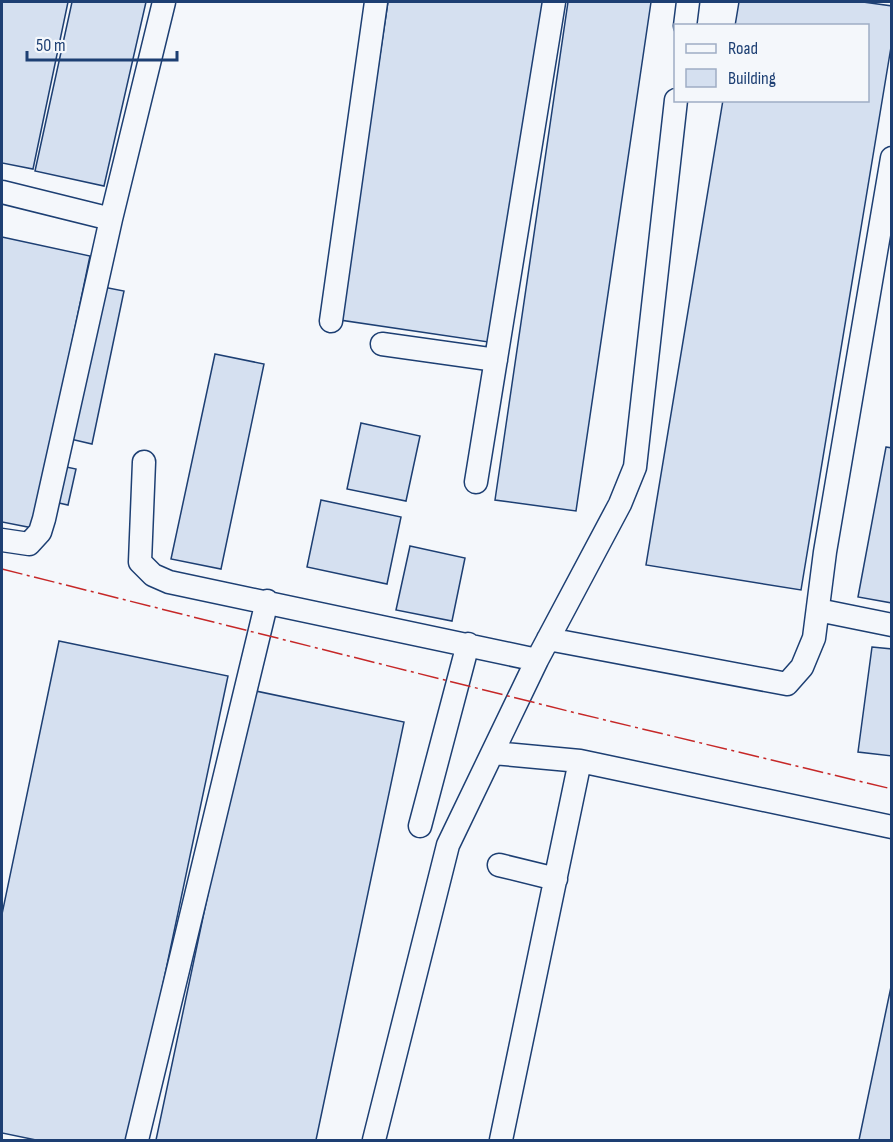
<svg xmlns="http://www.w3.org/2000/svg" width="893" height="1142" viewBox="0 0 893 1142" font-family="'Sofia Sans Condensed',sans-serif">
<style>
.building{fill:#d5e0f0;stroke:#1d3f73;stroke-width:1.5}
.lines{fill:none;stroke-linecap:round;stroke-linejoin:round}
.minor-casing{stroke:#1d3f73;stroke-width:25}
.minor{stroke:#f4f7fb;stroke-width:22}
.power{stroke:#c62828;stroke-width:1.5;stroke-dasharray:21 4.5 3 4.5;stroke-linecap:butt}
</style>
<rect width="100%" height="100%" fill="#f4f7fb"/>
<path class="building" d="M2,2h66l-35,167 -31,-6z
M72,2h74l-42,184 -69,-15z
M388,2h159l-52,341 -155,-23z
M568,2h83l-75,509 -81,-11z
M739,2h124l29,4v35l-91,549 -155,-25 77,-465h145v-74h-133z
M2,237l88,19 -57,272 -31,-6z
M98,286l26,5 -32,153 -26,-6z
M215,354l49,10 -43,205 -50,-10z
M361,423l59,13 -14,65 -59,-12z
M886,447l6,1v155l-34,-6z
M57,465l19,4 -8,36 -18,-4z
M321,500l80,17 -14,67 -80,-17z
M410,546l55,12 -13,63 -56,-11z
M59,641l169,35 -98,464h-94l-34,-7v-219z
M872,647l20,2v107l-34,-4z
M251,690l153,32 -88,418h-160z
M892,982v158h-33z"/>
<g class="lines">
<defs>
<path id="minor" d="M685,26l3,-24
M2,192l109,27
M331,321l45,-319
M382,344l114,16
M144,462l-4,100 13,13 16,7 368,78
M476,482l78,-480
M2,540l27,4 11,-12 4,-13 67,-300 53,-217
M818,610l74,15
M548,639l239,45 15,-17 12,-29 11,-86 67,-394
M493,753l87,8 312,66
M420,826l48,-182
M499,865l57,14
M137,1140l130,-539
M374,1140l74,-295 89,-185 83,-156 15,-37 41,-367
M501,1140l79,-379"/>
</defs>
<use href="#minor" class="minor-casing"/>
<use href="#minor" class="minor"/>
<path class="power" d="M2,569l570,143 320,77"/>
</g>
<rect width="893" height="1142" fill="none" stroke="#1d3f73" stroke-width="6"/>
<rect x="674" y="24" width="195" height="78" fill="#f4f7fb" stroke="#9eadc5" stroke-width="1.5"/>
<rect x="686" y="44" width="30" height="9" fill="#f4f7fb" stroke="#9eadc5" stroke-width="1.5"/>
<text x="728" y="54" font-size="18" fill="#1d3f73">Road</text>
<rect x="686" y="69" width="30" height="18" fill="#d5e0f0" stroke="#9eadc5" stroke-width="1.5"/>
<text x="728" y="84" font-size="18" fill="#1d3f73">Building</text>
<path d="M27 51v9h150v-9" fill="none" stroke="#1d3f73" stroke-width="3"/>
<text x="36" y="51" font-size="18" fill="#1d3f73" stroke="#f4f7fb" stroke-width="4.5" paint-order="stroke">50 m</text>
</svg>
